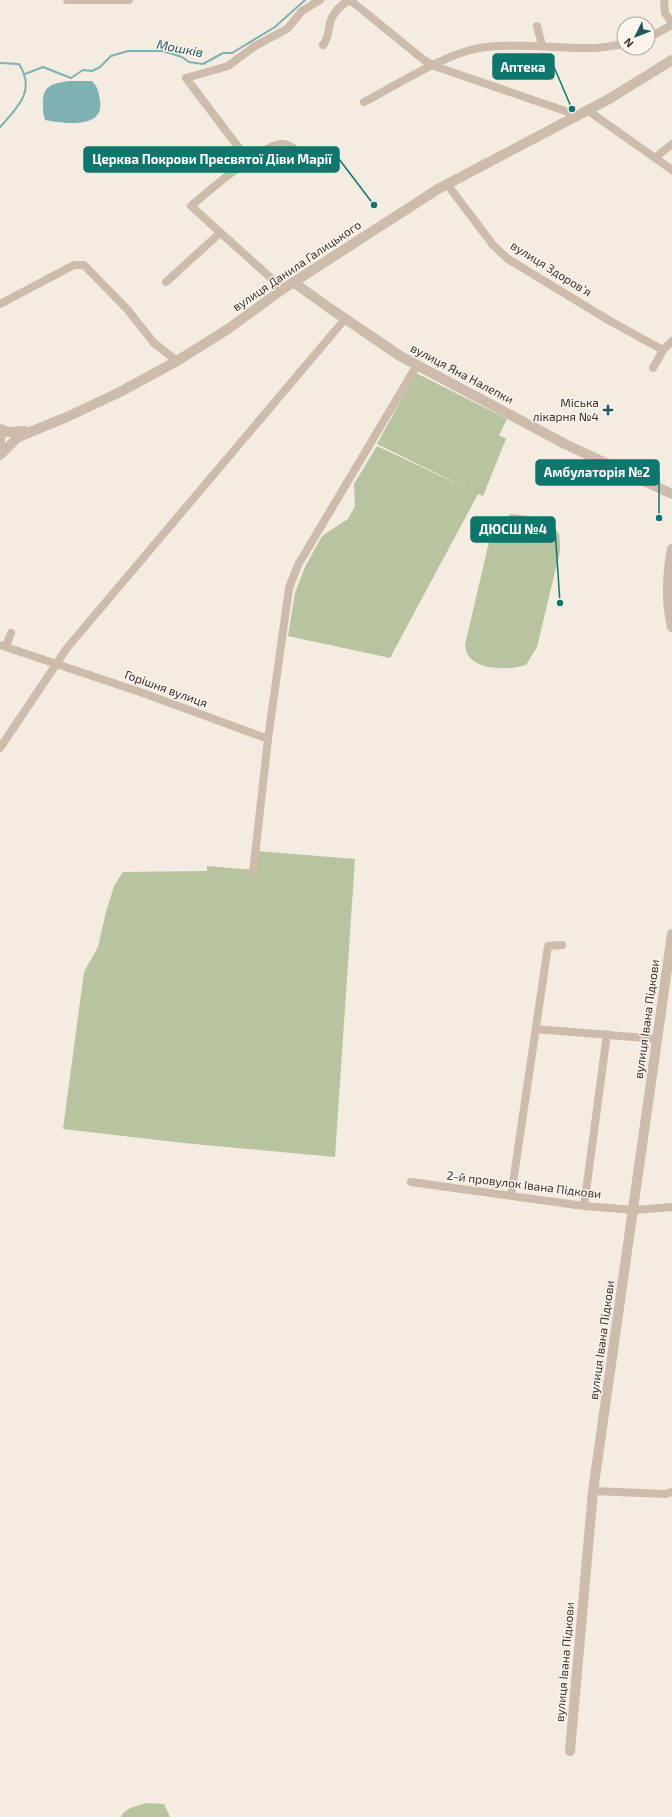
<svg xmlns="http://www.w3.org/2000/svg" width="672" height="1817" viewBox="0 0 672 1817" font-family="'Exo 2',sans-serif">
<style>
.green{fill:#b8c4a0}
.water{fill:#7fb0b2}
.lines{fill:none;stroke-linecap:round;stroke-linejoin:round}
.stream{stroke:#7fb0b2;stroke-width:2}
.minor{stroke:#cdbbac;stroke-width:8}
.tertiary{stroke:#cdbbac;stroke-width:10}
.poi-dot{fill:#1f5a5e;stroke:#fbf5ee;stroke-width:1.5}
.labels{text-anchor:middle;stroke-width:3;stroke-linejoin:round;paint-order:stroke}
.street-label{font-size:12px;fill:#3b302b;stroke:#fbf5ee}
.poi-label{font-size:12px;fill:#3b302b;stroke:#fbf5ee;text-anchor:end}
.water-label{font-size:13px;font-style:italic;fill:#1f5a5e;stroke:#fbf5ee}
.leader{fill:none;stroke:#0f766e;stroke-width:1.5}
.callout-dot{fill:#0f766e;stroke:#fbf5ee;stroke-width:1.5}
.callout{fill:#0f766e;stroke:#0f766e;stroke-width:1.5}
.callout-label{font-size:13px;text-anchor:middle;font-weight:bold;fill:#fff}
</style>
<rect width="100%" height="100%" fill="#f4ebe1"/>
<path class="green" d="M416,373l91,46 -8,16 7,4 -23,57 -5,-2 -88,164 -102,-22 7,-43 10,-26 17,-31 26,-17 7,-13 -1,-22 23,-38 98,46 -98,-48z
M511,514l18,2 23,10 7,7 1,11v7l-23,96 -11,18c-16,5 -48,6 -58,-10 -2,-2 -2,-7 -3,-10l26,-112 5,-9z
M257,851l98,8 -20,298 -151,-14 -121,-14 21,-157 14,-25 8,-35 8,-26 9,-14 84,-1v-5l49,4z
M146,1803l18,1 6,13h-49c3,-9 17,-11 25,-14z"/>
<path class="water" d="M71,81h21c6,6 7,12 8,20 5,29 -38,22 -55,19 -2,-5 -2,-10 -2,-15 -1,-21 11,-22 28,-24z"/>
<g class="lines">
<path class="stream" d="M0,63l19,1c17,27 -1,43 -19,63
M25,74l18,-7 28,11 12,-8 9,1 8,-4 11,-11 17,-5h35l19,6 7,5 14,2 20,-11h9l43,-26 30,-27"/>
<path class="minor" d="M67,0h62
M350,0l74,60 10,6 143,49
M664,0l1,13 7,10
M537,26l5,19
M648,38l24,-13
M323,45c6,-8 5,-13 7,-22 2,-9 11,-18 19,-23
M364,102c35,-18 84,-51 122,-55 36,-4 72,2 108,1 10,0 20,-3 30,-4
M587,110l85,60
M656,157l16,-13
M248,160l-62,-82 42,-12 27,-20 32,-17 15,-18 18,-11
M447,184l46,61 15,14 102,62 53,29
M166,282l54,-49
M283,289l-92,-83c17,-14 73,-64 92,-62 12,1 21,15 28,23
M0,304l74,-39h10l43,44 27,34 23,18
M653,368l10,-18 9,-9
M0,645l143,48 125,46
M6,646l5,-13
M0,748l67,-100 278,-329
M253,873l15,-134 21,-151 9,-23 119,-200
M536,1029l121,10
M411,1182l173,24 50,4 38,-3
M511,1196l37,-250 14,-1
M584,1206l23,-172
M593,1491l72,3 7,-2"/>
<path class="tertiary" d="M293,282l35,25 72,49 165,88 107,50
M0,429l8,3 17,-1
M0,438v12
M0,455l18,-18 49,-20 53,-25 57,-31 51,-32 55,-40 155,-100 171,-90 63,-39
M672,549c-5,26 -6,52 0,78
M570,1751l23,-260 79,-557"/>
</g>
<path class="poi-dot" d="M606 404h4v4h4v4h-4v4h-4v-4h-4v-4h4z"/>
<g class="labels">
<g class="street-label">
<text transform="translate(297 266) rotate(-34)" y="4">вулиця Данила Галицького</text>
<text transform="translate(551 269) rotate(32)" y="4">вулиця Здоровʼя</text>
<text transform="translate(462 374) rotate(28)" y="4">вулиця Яна Налепки</text>
<text transform="translate(166 689) rotate(20)" y="4">Горішня вулиця</text>
<text transform="translate(647 1019) rotate(-82)" y="4">вулиця Івана Підкови</text>
<text transform="translate(524 1185) rotate(7)" y="4">2-й провулок Івана Підкови</text>
<text transform="translate(602 1340) rotate(-82)" y="4">вулиця Івана Підкови</text>
<text transform="translate(565 1662) rotate(-85)" y="4">вулиця Івана Підкови</text>
</g>
<g class="poi-label">
<text x="599" y="407">Міська<tspan x="599" dy="14">лікарня №4</tspan></text>
</g>
<g class="water-label">
<text transform="translate(180 48) rotate(11)" y="5">Мошків</text>
</g>
</g>
<path class="leader" d="M572 109L554 67M374 205L339 159M659 518L659 473M560 603L555 529"/>
<g class="callout-dot">
<circle cx="572" cy="109" r="4"/>
<circle cx="374" cy="205" r="4"/>
<circle cx="659" cy="518" r="4"/>
<circle cx="560" cy="603" r="4"/>
</g>
<g class="callout">
<rect x="493" y="54" width="61" height="25" rx="4"/>
<rect x="84" y="147" width="255" height="25" rx="4"/>
<rect x="536" y="460" width="123" height="25" rx="4"/>
<rect x="471" y="517" width="84" height="25" rx="4"/>
</g>
<g class="callout-label">
<text x="523" y="72">Аптека</text>
<text x="212" y="164">Церква Покрови Пресвятої Діви Марії</text>
<text x="597" y="477">Амбулаторія №2</text>
<text x="513" y="534">ДЮСШ №4</text>
</g>
<g transform="translate(636 36) rotate(227)"><circle r="19" fill="#fbf5ee" stroke="#aea6a0"/>
<path d="M0-3L7 15L0 10L-7 15Z" fill="#1f5a5e"/>
<text y="-6" font-size="11" font-weight="bold" text-anchor="middle" fill="#3b302b">N</text>
</g>
</svg>
